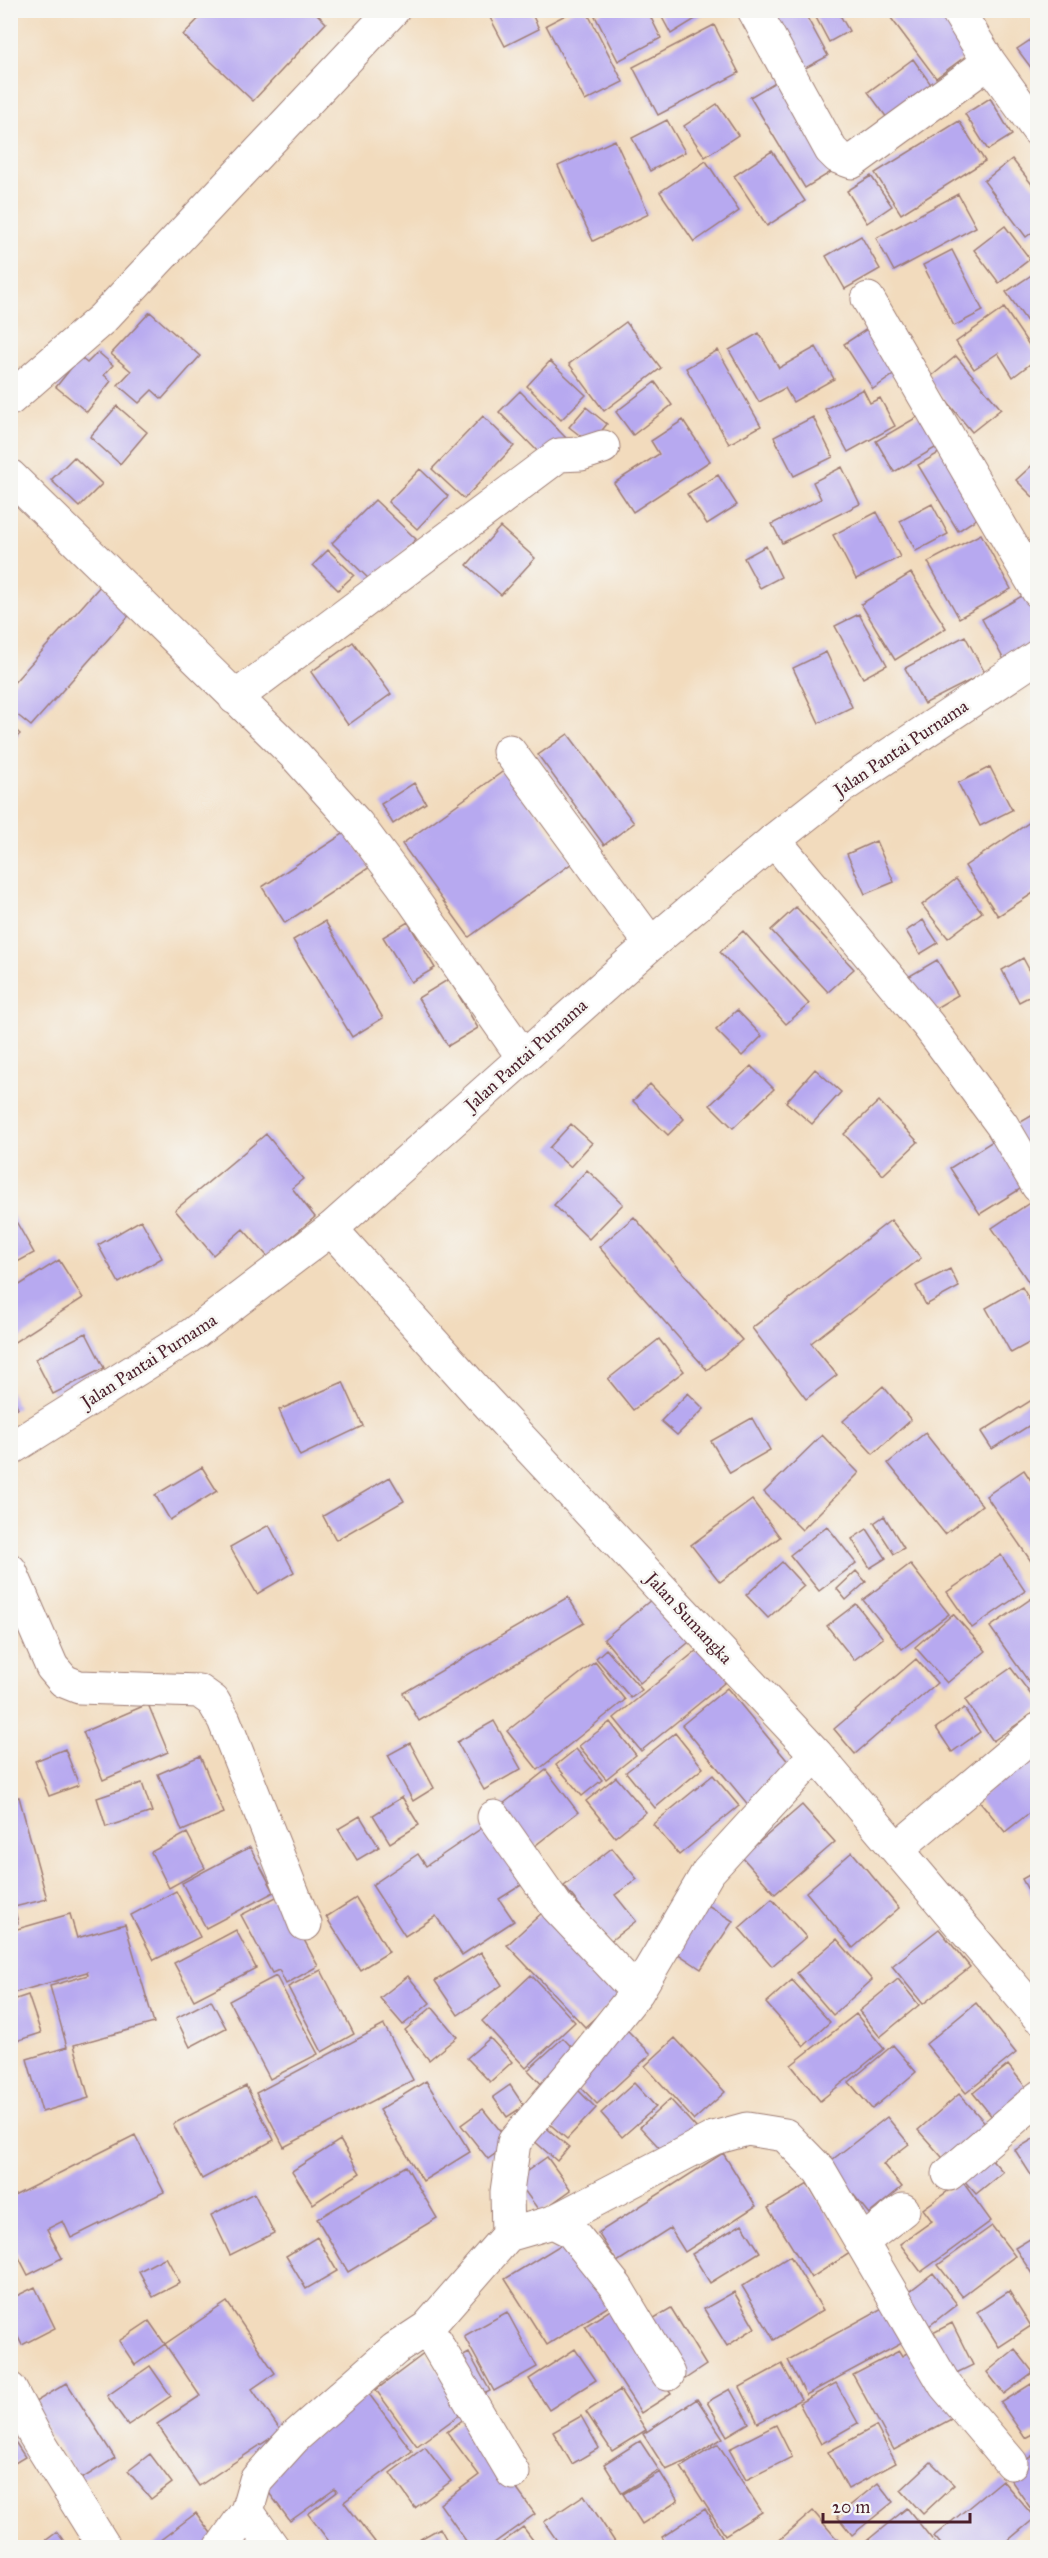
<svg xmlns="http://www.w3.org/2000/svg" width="1048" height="2558" viewBox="0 0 1048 2558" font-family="'IM FELL Great Primer',serif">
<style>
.building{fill:#b7a9f0}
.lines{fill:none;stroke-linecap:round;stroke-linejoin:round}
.minor-casing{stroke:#9e7d74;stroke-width:35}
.tertiary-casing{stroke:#9e7d74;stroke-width:35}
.minor{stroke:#fff;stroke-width:33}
.tertiary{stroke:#fff;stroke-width:33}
.labels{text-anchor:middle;stroke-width:5;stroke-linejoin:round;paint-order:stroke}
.street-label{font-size:18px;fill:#4a1f2b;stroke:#f6f6f2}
</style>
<rect width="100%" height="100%" fill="#f6f6f2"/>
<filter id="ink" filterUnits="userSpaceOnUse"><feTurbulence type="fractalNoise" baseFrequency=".0167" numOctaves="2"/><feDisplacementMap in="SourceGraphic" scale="12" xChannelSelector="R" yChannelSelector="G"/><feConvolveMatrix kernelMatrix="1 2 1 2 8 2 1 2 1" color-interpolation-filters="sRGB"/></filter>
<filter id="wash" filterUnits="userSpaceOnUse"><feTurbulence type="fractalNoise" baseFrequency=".008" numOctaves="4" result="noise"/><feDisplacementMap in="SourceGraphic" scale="24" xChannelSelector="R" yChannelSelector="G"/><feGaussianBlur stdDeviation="1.35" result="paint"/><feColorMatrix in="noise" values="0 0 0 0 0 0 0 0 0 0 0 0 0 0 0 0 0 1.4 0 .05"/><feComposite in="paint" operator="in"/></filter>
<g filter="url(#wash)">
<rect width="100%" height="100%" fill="#f2dbbd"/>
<g id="blocks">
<path class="building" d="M207,10h106l13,13 -73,78 -70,-66z
M486,10h44l9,19 -34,17z
M575,10h11l37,72 -38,19 -39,-76z
M605,10h42l14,28 -43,23 -23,-45z
M658,10h52l-39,24z
M789,10h14l25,46 -32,17 -28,-51z
M812,10h25l12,21 -20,11z
M900,10h38l32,43 -34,25 -45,-60z
M714,25l25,48 -81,42 -25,-48z
M1038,35v42l-21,-28z
M913,59l22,31 -45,32 -22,-30z
M782,78l54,91 -31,19 -55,-91z
M990,98l22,37 -24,15 -23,-36z
M717,104l21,31 -33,22 -21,-31z
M667,120l18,32 -35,19 -18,-33z
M959,121l26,40 -84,53 -26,-41z
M615,140l34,74 -56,27 -35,-75z
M772,151l33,50 -38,25 -33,-50z
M1012,159l26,33v36l-12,9 -42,-56z
M706,161l33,50 -45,31 -34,-50z
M871,176l21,30 -25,17 -20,-32z
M958,194l18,33 -82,44 -18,-33z
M1005,226l25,33 -31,24 -25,-33z
M861,236l19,33 -35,20 -19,-33z
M952,250l31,61 -29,15 -31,-61z
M1036,272l2,45 -10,6 -22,-31z
M1004,308l34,50 -25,19 -15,-24 -24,16 -18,-27z
M150,312l50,44 -38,43 -10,-9 -13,13 -21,-18 13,-14 -20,-17z
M626,322l35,46 -57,43 -35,-47z
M873,325l29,44 -29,20 -29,-45z
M759,333l20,35 37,-21 18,32 -41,23 -8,-14 -26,14 -30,-52z
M718,350l43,76 -32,18 -43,-76z
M98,352l15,13 -9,10 7,6 -24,31 -31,-25 24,-30 7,6z
M956,356l45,53 -29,23 -44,-53z
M550,361l36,34 -25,25 -34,-34z
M655,382l17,23 -39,30 -17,-23z
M863,389l7,14 10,-5 15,28 -47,26 -23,-43z
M520,391l47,48 -21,21 -47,-48z
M117,406l30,26 -27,32 -30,-27z
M586,407l21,17 -16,20 -22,-17z
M924,413l18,31 -48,28 -18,-31z
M483,416l31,30 -50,53 -32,-30z
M813,417l20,40 -39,19 -20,-39z
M683,420l27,41 -77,51 -19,-29 45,-29 -8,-13z
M949,447l38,65 -29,19 -40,-66z
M74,457l28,27 -23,23 -28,-27z
M1038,460v42l-22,-22z
M842,467l18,37 -78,39 -10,-19 49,-25 -8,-17z
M420,469l28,27 -31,33 -29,-27z
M718,475l19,30 -30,19 -20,-30z
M375,500l41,39 -43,44 -41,-40z
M932,504l16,30 -32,17 -16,-30z
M877,512l23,45 -44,22 -23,-44z
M500,527l35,31 -34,37 -34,-30z
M981,534l30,55 -52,29 -31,-56z
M766,546l15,31 -21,11 -16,-30z
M328,550l26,25 -16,15 -25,-25z
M911,573l35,55 -51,32 -34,-56z
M102,584l31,27 -102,115 -21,-17v-22z
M1029,592l9,15v34l-34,19 -22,-41z
M859,614l28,51 -24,13 -28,-52z
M965,636l20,37 -61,31 -19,-36z
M353,642l38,52 -43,31 -37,-53z
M826,652l26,55 -33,16 -26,-55z
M10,725l10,9 -10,9z
M568,734l66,89 -30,22 -66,-90z
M990,767l22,43 -32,16 -22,-43z
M505,770l67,93 -103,74 -67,-93z
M414,783l12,20 -33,21 -12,-20z
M1033,820l5,6v64l-40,26 -33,-50z
M346,832l24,35 -85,56 -23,-36z
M876,841l18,41 -29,12 -18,-40z
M956,879l26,33 -34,26 -26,-33z
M796,907l58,62 -26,23 -57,-62z
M923,920l15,23 -18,11 -14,-23z
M325,921l58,97 -31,19 -59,-97z
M408,922l27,46 -24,14 -28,-45z
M743,931l66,73 -23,20 -66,-72z
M1023,958l15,28v6l-19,10 -17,-32z
M937,960l21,35 -29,17 -21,-35z
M449,979l29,49 -30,18 -30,-48z
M737,1010l25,26 -20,20 -26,-26z
M751,1066l23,23 -41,39 -23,-23z
M815,1069l26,23 -29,32 -26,-22z
M650,1084l34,35 -16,16 -35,-34z
M879,1101l39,41 -35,33 -39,-41z
M1038,1112v56l-24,-42z
M571,1124l21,19 -22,24 -21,-19z
M266,1134l37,45 -11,9 23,29 -47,40 -25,-28 -30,26 -38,-45z
M996,1139l29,47 -45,28 -30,-46z
M587,1170l36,34 -34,35 -35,-34z
M1034,1200l4,5v91l-46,-68z
M10,1211l24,42 -24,13z
M634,1217l108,123 -35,30 -108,-123z
M141,1220l21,38 -43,25 -21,-38z
M891,1220l30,38 -110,85 26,32 -31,24 -54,-71z
M59,1260l24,38 -73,47v-54z
M950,1269l9,18 -33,18 -10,-19z
M1022,1287l16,28v23l-27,15 -25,-45z
M86,1333l18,35 -51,26 -18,-35z
M659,1339l25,32 -51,39 -25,-31z
M343,1382l20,44 -63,30 -21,-46z
M883,1386l28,34 -38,34 -30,-33z
M10,1390l8,18 -8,3z
M688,1393l16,16 -27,26 -16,-14z
M1038,1396v24l-46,29 -11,-17z
M752,1418l18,32 -40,23 -19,-32z
M925,1433l57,72 -37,29 -57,-71z
M822,1435l37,38 -57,57 -38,-38z
M202,1467l15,24 -47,29 -15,-25z
M1024,1470l14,21v74l-3,2 -49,-71z
M390,1477l14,24 -68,39 -13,-24z
M752,1500l28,37 -60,45 -29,-37z
M884,1516l20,32 -10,6 -20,-31z
M269,1525l25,47 -37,22 -27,-47z
M827,1526l29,37 -37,28 -29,-36z
M867,1529l19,29 -16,10 -18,-29z
M1001,1555l24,36 -53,37 -25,-36z
M782,1562l22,24 -36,32 -22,-23z
M910,1564l39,50 -47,35 -39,-49z
M856,1571l10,11 -20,18 -9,-11z
M658,1594l36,44 -54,45 -36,-44z
M1038,1594v101l-48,-68z
M568,1597l16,26 -165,98 -16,-28z
M856,1604l27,34 -29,22 -27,-34z
M953,1614l33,37 -39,32 -32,-36z
M702,1646l27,33 -88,72 -27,-33z
M606,1649l36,41 -11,8 -35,-40z
M916,1659l21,24 -82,71 -21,-25z
M595,1662l30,38 -87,70 -31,-39z
M1011,1668l27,36v6l-45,31 -28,-41z
M727,1688l68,82 -45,37 -68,-82z
M148,1704l20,48 -65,28 -20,-48z
M964,1708l16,24 -28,20 -16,-24z
M494,1721l27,48 -37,21 -27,-48z
M610,1722l26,33 -30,24 -27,-33z
M675,1733l28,35 -48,40 -29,-36z
M410,1743l24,45 -21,13 -25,-46z
M65,1749l14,36 -30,11 -14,-35z
M576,1749l26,31 -20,16 -26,-31z
M1038,1751v55l-33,26 -27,-33z
M200,1756l24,57 -42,18 -24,-57z
M546,1770l32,42 -46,36 -33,-41z
M713,1775l26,31 -60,49 -26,-31z
M616,1777l30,35 -31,25 -29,-36z
M142,1783l10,29 -46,15 -9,-29z
M19,1797l28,102 -33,8 4,16 -8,2v-126z
M402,1797l17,28 -29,18 -17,-28z
M802,1805l33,37 -60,52 -33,-37z
M360,1816l19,31 -22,13 -19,-31z
M485,1826l38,58 -24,15 15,22 -52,34 -26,-39 -31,20 -33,-51 46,-31 8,12z
M187,1833l18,35 -36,20 -18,-36z
M250,1847l24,45 -68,36 -24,-45z
M612,1848l25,31 -22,16 21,26 -27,21 -45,-56z
M852,1852l47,56 -46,40 -47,-56z
M1038,1870v38l-16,-29z
M176,1891l24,46 -46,23 -23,-45z
M280,1895l38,71 -32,18 -7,-14 -7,3 -31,-58z
M356,1898l33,54 -29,18 -34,-53z
M772,1899l34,38 -34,29 -33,-38z
M703,1902l30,19 -32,48 -30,-20z
M545,1910l78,82 -38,35 -78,-82z
M70,1914l7,24 48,-14 29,99 -80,22 15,53 -47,14 -15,-53 40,-12 -17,-61 38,-11 -1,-3 -77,22v-63z
M939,1929l31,38 -47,37 -31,-38z
M236,1930l20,38 -62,32 -20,-37z
M837,1939l35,41 -39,35 -36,-42z
M481,1952l21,33 -44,30 -23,-34z
M321,1970l33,64 -32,18 -34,-65z
M531,1975l44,47 -49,46 -44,-47z
M276,1976l42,78 -48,25 -41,-78z
M408,1976l22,27 -27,22 -23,-27z
M898,1979l21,26 -39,32 -21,-26z
M792,1980l38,42 -26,24 -38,-43z
M28,1995l13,38 -31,10v-42z
M211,2000l15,28 -36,19 -14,-29z
M976,2003l40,50 -50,40 -40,-49z
M432,2007l25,30 -28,23 -24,-30z
M856,2014l28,35 -64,52 -29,-36z
M384,2025l29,55 -129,67 -28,-54z
M626,2029l25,25 -54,50 -24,-25z
M490,2038l22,24 -22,20 -23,-24z
M563,2038l19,20 -34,33 -20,-21z
M675,2038l50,54 -31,28 -49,-54z
M893,2045l23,27 -44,37 -23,-27z
M1008,2065l24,30 -35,28 -24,-30z
M426,2081l44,71 -47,29 -44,-71z
M634,2083l22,24 -34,30 -21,-24z
M510,2085l14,21 -17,11 -14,-20z
M246,2086l28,54 -72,39 -29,-55z
M575,2087l21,21 -29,31 -22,-19z
M959,2094l31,34 -41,37 -31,-35z
M670,2099l29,32 -30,27 -29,-31z
M483,2109l27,34 -22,16 -27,-34z
M887,2117l22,27 -26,20 19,23 -33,27 -41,-51z
M543,2125l26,22 -12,14 -25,-22z
M135,2135l29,57 -93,46 -8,-17 -16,8 15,29 -34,17 -15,-29 -3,1v-49z
M1038,2136v50l-23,-36z
M340,2140l20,33 -47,31 -21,-33z
M723,2153l33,53 -71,46 -15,-24 -53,34 -19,-29z
M987,2154l16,18 -27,22 -16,-18z
M547,2157l24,33 -31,22 -24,-33z
M406,2166l31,52 -89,54 -31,-53z
M962,2181l29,40 -70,51 -21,-28 32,-23 -9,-12z
M808,2184l42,69 -39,25 -43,-70z
M254,2193l20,40 -44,22 -19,-40z
M742,2224l18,28 -50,31 -18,-29z
M992,2226l23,30 -53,40 -24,-31z
M1038,2234v49l-23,-35z
M317,2237l20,34 -31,18 -20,-33z
M567,2241l42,65 -62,39 -42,-66z
M790,2256l33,54 -49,30 -32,-54z
M166,2257l14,26 -27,14 -14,-26z
M933,2273l24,31 -33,26 -23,-32z
M35,2287l20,41 -33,17 -12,-24v-22z
M1009,2291l22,35 -32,21 -22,-35z
M734,2292l21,36 -28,18 -23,-37z
M227,2302l48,71 -23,16 29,42 -82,55 -42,-62 43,-28 -35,-52z
M615,2307l56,87 -30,19 -56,-87z
M884,2307l20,35 -98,53 -18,-35z
M671,2308l35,57 -21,14 -36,-58z
M507,2312l30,55 -43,24 -30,-55z
M149,2321l16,23 -30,21 -16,-24z
M952,2323l21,42 -27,13 -21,-41z
M919,2346l38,70 -63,34 -41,-75 46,-24 3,5z
M575,2349l21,31 -47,30 -20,-31z
M1015,2349l18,23 -29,22 -17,-22z
M425,2353l41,57 -49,36 -41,-56z
M469,2353l21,38 -16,8 -20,-38z
M782,2364l19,35 -43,24 -18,-36z
M150,2366l21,30 -43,29 -21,-29z
M67,2383l48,75 -35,22 -48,-76z
M836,2383l22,40 -37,21 -22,-41z
M1031,2384l7,10v37l-13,7 -24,-35z
M730,2389l19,34 -22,13 -20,-34z
M620,2390l26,40 -34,21 -26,-39z
M369,2394l43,57 -68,51 31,40 -7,6h-34l-26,-34 29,-22 -2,-3 -45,32 -32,-43z
M697,2399l26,39 -37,23 -20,9 -23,-36z
M581,2416l18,32 -27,16 -19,-32z
M465,2418l70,96 -48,34h-16l-31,-44 39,-29 -32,-43z
M776,2425l16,32 -46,23 -17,-31z
M876,2426l20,37 -48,26 -20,-37z
M10,2434l15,23 -15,9z
M640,2441l19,29 -37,23 -18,-29z
M718,2444l44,68 -37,23 -44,-68z
M425,2447l26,34 -36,27 -25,-35z
M1038,2452v67l-32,-46z
M150,2454l22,29 -21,16 -23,-28z
M931,2462l23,23 -31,29 -22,-24z
M660,2472l18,29 -36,23 -19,-30z
M1002,2480l33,38 -36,30h-55l-10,-12z
M878,2483l15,19 -41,33 -15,-19z
M584,2495l35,53h-57l-18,-26z
M907,2508l32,40h-81z
M705,2509l24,39h-61l-6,-11z
M813,2511l29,34 -2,3h-62l-3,-4z
M196,2513l20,27 -9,8h-57z
M523,2527l16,21h-44z
M440,2528l11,20h-32l-4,-6z
M57,2532l12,16h-33z
M10,2535l10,13h-10z"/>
</g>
</g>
<g filter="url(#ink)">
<use href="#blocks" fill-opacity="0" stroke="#9e7d74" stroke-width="1.5"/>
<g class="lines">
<defs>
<path id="minor" d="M754,10l77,140 7,7 14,5 137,-100
M957,10l32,52 49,68
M868,299l170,292
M10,399l92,-80 291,-309
M10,476l285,279 62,69 45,60 121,173
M235,698l324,-243 22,-1 22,-7
M509,751l142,193
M774,840l154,185 74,100 36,61
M331,1229l149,166 336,359 222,262
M10,1570l42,97 12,14 15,6 120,4 14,10 11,19 81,204
M494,1817l63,90 80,85
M897,1849l141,-119
M949,2174l89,-76
M553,2222l18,9 45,56 52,87
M508,2235l45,-13 161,-84 33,-9 38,6 35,36 125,214 66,78
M862,2242l41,-32
M427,2328l86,145
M10,2389l24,45 71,114
M247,2511l26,37
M221,2548l26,-37 9,-31 39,-43 100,-88 32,-21 81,-93 -1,-43 7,-50 72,-86 51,-64 71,-120 108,-118"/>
<path id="tertiary" d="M10,1449l183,-115 138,-105 320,-285 123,-104 66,-52 198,-132"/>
</defs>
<use href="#minor" class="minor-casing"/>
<use href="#tertiary" class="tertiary-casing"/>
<use href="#minor" class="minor"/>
<use href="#tertiary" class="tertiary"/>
</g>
</g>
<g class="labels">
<g class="street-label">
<text transform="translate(901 748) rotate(-34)" y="6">Jalan Pantai Purnama</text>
<text transform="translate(526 1055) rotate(-42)" y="6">Jalan Pantai Purnama</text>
<text transform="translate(149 1361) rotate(-33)" y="6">Jalan Pantai Purnama</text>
<text transform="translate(689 1618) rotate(47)" y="6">Jalan Sumangka</text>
</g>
</g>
<rect width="1048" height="2558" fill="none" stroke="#f6f6f2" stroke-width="36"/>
<path d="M823 2513v9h147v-9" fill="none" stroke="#4a1f2b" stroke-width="3"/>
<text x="832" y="2513" font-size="18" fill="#4a1f2b" stroke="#f6f6f2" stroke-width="4.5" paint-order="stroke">20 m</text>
</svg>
